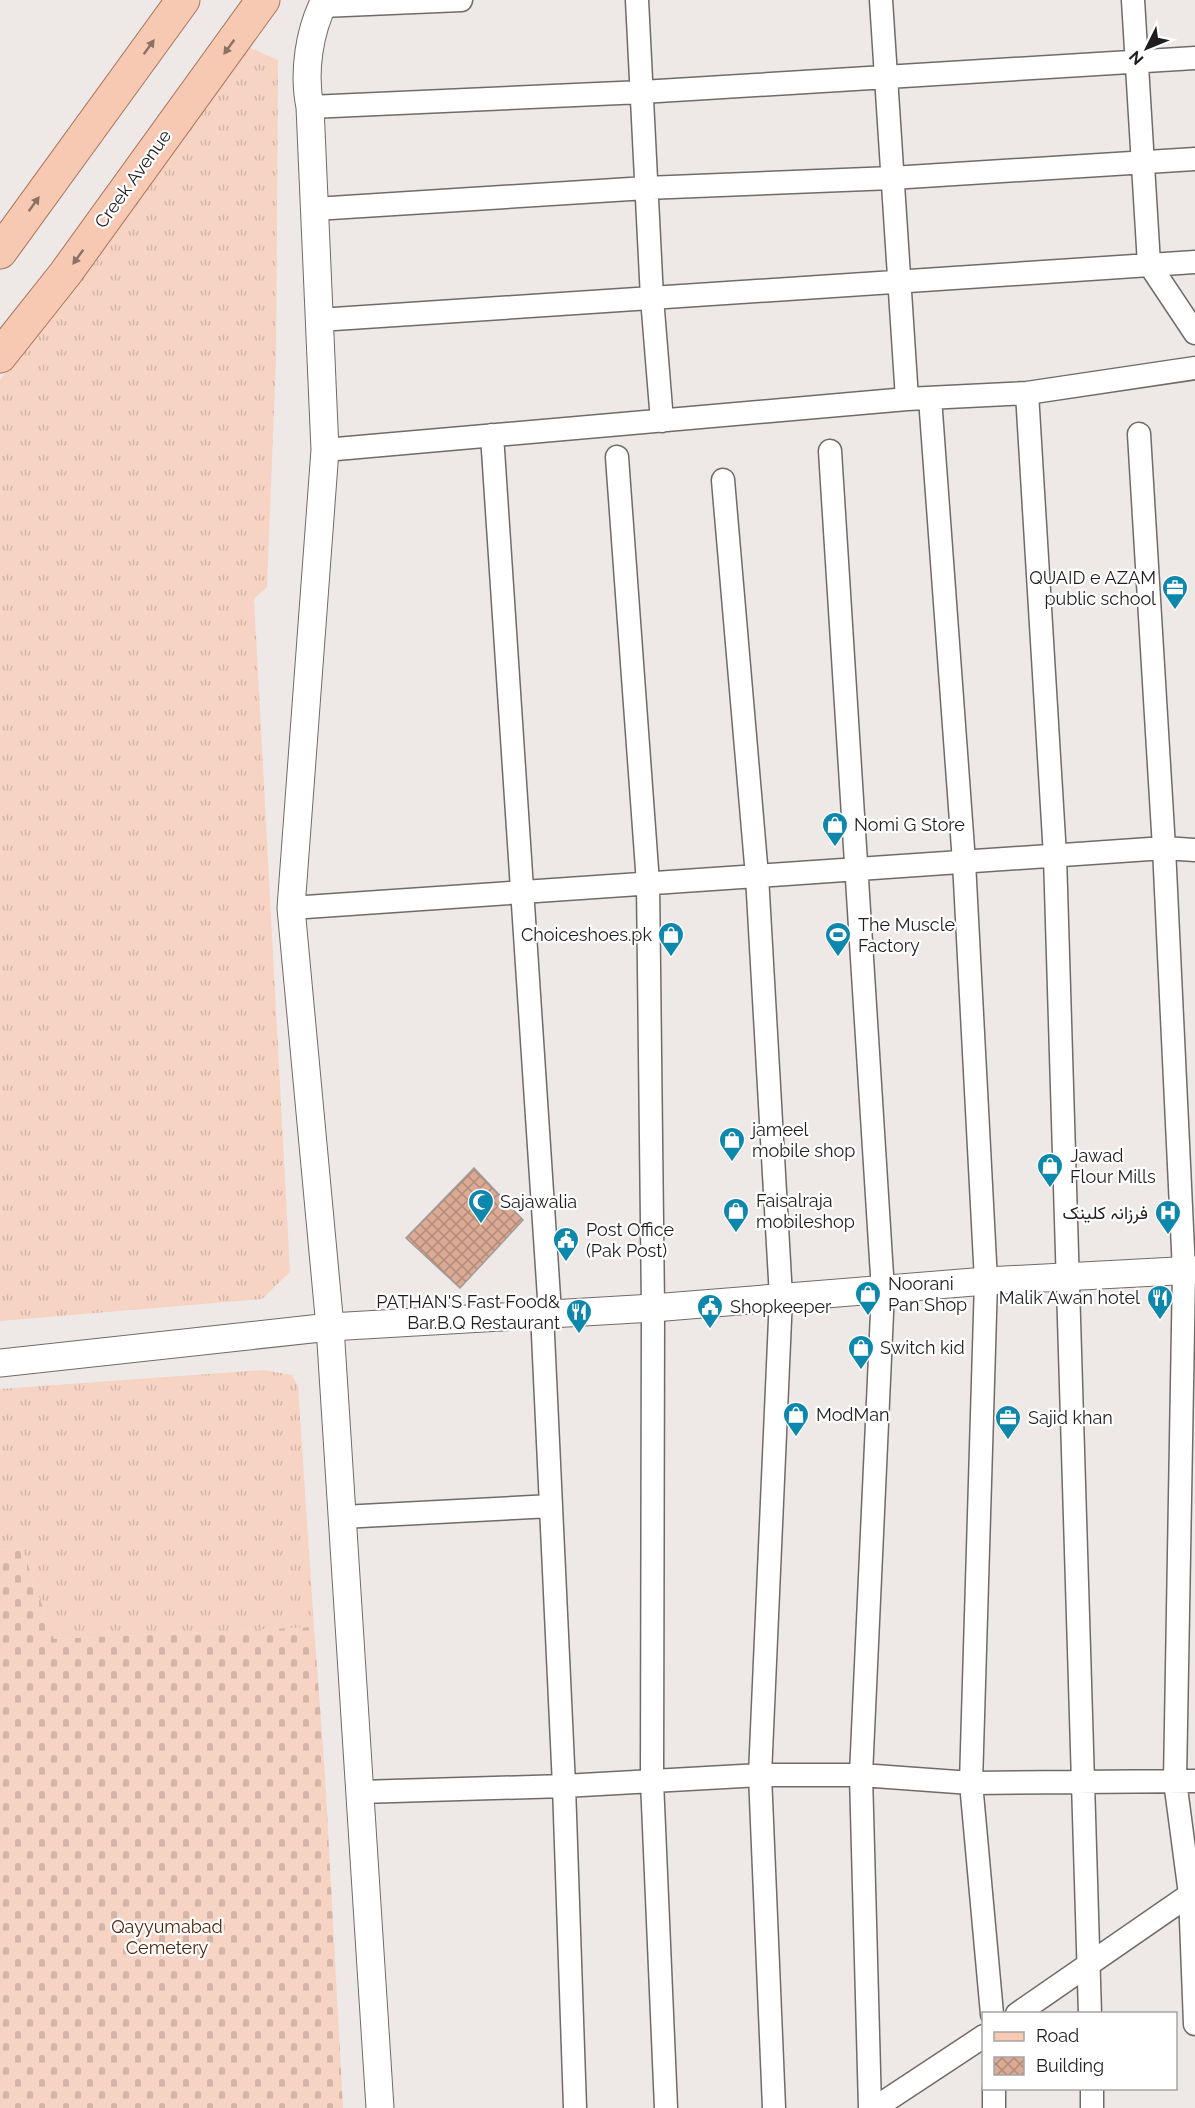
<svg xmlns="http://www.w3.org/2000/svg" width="1195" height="2108" viewBox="0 0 1195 2108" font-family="Raleway,Vazirmatn,sans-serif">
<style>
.grass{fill:url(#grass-tufts)}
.cemetery{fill:url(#cemetery-stones)}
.building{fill:url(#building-cross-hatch);stroke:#a09c99;stroke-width:1.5}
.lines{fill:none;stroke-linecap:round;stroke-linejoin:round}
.minor-casing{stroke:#706b69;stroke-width:25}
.tertiary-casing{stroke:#706b69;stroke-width:29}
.primary-casing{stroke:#a8755d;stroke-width:35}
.minor{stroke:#fff;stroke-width:22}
.tertiary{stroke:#fff;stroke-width:27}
.primary{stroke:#f7c8b2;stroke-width:33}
.oneway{fill:#8b7268}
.labels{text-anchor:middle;stroke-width:4.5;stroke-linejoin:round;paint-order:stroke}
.street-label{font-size:18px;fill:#1f1d1d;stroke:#fff}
.poi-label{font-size:18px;fill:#1f1d1d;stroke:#fff;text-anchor:start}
.park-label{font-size:18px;fill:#53250d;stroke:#fff}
</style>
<defs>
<pattern id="grass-tufts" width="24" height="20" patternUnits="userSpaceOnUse" patternTransform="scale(1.5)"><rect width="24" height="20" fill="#f7d3c3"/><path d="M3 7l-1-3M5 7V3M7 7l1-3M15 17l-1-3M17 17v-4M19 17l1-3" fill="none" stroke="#d3b5a7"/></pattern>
<pattern id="cemetery-stones" width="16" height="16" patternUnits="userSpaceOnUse" patternTransform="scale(1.5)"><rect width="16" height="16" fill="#f7d3c3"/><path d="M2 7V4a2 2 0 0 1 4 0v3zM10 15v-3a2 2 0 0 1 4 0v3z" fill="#d3b5a7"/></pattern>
<pattern id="building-cross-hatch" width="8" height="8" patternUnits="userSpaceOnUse" patternTransform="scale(1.5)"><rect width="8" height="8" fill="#dbaa94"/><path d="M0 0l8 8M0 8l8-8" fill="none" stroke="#b18a78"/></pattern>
</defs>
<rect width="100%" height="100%" fill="#eee8e6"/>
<path class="grass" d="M248,47l30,13 -2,299 -9,228 -13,12 36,673 -28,27 -262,22v-941z
M263,1370l29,5 6,11 16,241 -260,12 -32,-91 -22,2v-161z"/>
<path class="cemetery" d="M22,1548l32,91 260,-12 11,148 18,333h-343v-558z"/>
<path class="building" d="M474,1168l49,52 -63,68 -54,-50z"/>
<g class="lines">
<defs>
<path id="minor" d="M637,0l15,298 10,123
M881,0l26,399
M1133,0l16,264 46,69
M322,6l139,-6
M310,107l332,-15 553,-34
M315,209l331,-21 246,-10 303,-19
M319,320l876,-58
M1027,393l28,463 35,1158
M930,398l34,464 22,419 -15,502 21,231
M1139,434l25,414 20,423 -9,510 15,113 5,130
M492,435l58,878
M325,450l582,-51 120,-6 168,-25
M830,451l53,840 -22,484 9,333
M617,457l31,426 5,425 -1,473 14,327
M723,480l34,396 24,421 -21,478 14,333
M291,908l873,-60 31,2
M542,1313l22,473 11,322
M342,1517l209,-11
M360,1792l204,-6 196,-11h101l110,8 224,-2
M1017,2014l178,-123
M994,2088v20
M1092,2088v20
M875,2108l109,-72"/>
<path id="tertiary" d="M325,0c-16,31 -22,73 -15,107l15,343 -34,458 39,419 50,781
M0,1363l330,-36 323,-19 333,-27 209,-11"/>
<path id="primary" d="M0,252l183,-252
M0,356l65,-82 198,-274"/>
</defs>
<use href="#minor" class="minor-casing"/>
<use href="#tertiary" class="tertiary-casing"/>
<use href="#primary" class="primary-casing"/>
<use href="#minor" class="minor"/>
<use href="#tertiary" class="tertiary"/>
<use href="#primary" class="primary"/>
</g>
<defs><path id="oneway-solid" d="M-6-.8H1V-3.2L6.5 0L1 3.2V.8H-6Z" transform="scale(1.5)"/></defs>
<g class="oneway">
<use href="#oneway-solid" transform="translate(149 47) rotate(-54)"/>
<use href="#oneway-solid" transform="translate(229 47) rotate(126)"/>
<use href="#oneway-solid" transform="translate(34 204) rotate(-54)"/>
<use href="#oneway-solid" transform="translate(78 257) rotate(126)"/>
</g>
<defs>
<symbol id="office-pin" viewBox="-11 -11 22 30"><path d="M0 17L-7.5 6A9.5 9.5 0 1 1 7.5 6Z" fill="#0d87ab" stroke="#fff"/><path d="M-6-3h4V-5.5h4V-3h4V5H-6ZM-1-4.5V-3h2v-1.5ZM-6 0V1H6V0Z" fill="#fff"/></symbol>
<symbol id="shop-pin" viewBox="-11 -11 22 30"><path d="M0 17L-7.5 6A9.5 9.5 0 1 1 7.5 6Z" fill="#0d87ab" stroke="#fff"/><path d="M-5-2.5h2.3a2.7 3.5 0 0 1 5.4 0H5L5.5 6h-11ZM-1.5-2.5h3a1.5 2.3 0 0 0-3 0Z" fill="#fff"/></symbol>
<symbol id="stadium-pin" viewBox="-11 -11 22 30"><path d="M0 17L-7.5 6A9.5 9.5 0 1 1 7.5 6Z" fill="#0d87ab" stroke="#fff"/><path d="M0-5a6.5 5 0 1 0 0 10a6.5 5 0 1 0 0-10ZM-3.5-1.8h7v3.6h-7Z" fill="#fff"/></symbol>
<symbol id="mosque-pin" viewBox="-11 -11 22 30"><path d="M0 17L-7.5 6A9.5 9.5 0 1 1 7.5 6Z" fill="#0d87ab" stroke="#fff"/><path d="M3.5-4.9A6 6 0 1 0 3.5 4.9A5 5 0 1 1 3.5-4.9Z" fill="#fff"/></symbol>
<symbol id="hospital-pin" viewBox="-11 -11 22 30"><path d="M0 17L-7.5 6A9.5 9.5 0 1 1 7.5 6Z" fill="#0d87ab" stroke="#fff"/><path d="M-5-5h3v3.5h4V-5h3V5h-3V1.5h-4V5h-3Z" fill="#fff"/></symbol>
<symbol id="civic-pin" viewBox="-11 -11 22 30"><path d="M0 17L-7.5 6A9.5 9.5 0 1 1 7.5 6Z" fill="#0d87ab" stroke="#fff"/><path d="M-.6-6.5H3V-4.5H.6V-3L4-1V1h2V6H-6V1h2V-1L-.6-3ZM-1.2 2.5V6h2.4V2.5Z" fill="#fff"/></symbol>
<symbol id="restaurant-pin" viewBox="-11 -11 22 30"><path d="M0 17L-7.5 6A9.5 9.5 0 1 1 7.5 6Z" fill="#0d87ab" stroke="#fff"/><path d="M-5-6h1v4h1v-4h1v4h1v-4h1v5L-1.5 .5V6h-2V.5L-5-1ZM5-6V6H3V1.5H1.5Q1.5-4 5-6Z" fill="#fff"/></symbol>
</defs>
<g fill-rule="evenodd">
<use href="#office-pin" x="1160" y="573" width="30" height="40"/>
<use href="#shop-pin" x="820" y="810" width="30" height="40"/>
<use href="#shop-pin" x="656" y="920" width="30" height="40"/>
<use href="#stadium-pin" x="823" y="920" width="30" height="40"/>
<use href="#shop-pin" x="717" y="1125" width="30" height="40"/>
<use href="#shop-pin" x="1035" y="1151" width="30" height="40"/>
<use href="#mosque-pin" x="466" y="1187" width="30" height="40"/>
<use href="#shop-pin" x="721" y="1196" width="30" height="40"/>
<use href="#hospital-pin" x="1153" y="1198" width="30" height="40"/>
<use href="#civic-pin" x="551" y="1225" width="30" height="40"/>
<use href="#shop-pin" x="853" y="1279" width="30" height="40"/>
<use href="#restaurant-pin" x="1145" y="1283" width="30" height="40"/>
<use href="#civic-pin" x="695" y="1292" width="30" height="40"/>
<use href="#restaurant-pin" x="564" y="1297" width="30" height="40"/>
<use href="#shop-pin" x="846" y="1333" width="30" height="40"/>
<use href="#shop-pin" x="781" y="1400" width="30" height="40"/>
<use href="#office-pin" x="993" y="1403" width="30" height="40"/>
</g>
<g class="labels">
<g class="street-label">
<text transform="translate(133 179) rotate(-54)" y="6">Creek Avenue</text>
</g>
<g class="poi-label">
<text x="1156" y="584" text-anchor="end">QUAID e AZAM<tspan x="1156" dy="21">public school</tspan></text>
<text x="854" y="831">Nomi G Store</text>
<text x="858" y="931">The Muscle<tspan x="858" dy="21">Factory</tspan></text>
<text x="652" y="941" text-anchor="end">Choiceshoes.pk</text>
<text x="752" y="1136">jameel<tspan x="752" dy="21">mobile shop</tspan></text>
<text x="1070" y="1162">Jawad<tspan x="1070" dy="21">Flour Mills</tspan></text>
<text x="756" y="1207">Faisalraja<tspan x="756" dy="21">mobileshop</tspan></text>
<text x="500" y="1208">Sajawalia</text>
<text x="1148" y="1219" text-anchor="end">فرزانہ کلینک</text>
<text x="586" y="1236">Post Office<tspan x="586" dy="21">(Pak Post)</tspan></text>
<text x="888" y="1290">Noorani<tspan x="888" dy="21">Pan Shop</tspan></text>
<text x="1140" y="1304" text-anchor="end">Malik Awan hotel</text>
<text x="560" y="1308" text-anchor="end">PATHAN'S Fast Food&amp;<tspan x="560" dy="21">Bar.B.Q Restaurant</tspan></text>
<text x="730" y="1313">Shopkeeper</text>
<text x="880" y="1354">Switch kid</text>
<text x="816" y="1421">ModMan</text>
<text x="1028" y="1424">Sajid khan</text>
</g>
<g class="park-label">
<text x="167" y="1933">Qayyumabad<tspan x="167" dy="21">Cemetery</tspan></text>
</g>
</g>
<rect x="982" y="2012" width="195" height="78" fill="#ffffff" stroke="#a5a5a5" stroke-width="1.5"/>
<rect x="994" y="2032" width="30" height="9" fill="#f7c8b2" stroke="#a5a5a5" stroke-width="1.5"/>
<text x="1036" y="2042" font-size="18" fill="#1f1d1d">Road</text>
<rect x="994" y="2057" width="30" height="18" fill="url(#building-cross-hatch)" stroke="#a5a5a5" stroke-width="1.5"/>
<text x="1036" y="2072" font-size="18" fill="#1f1d1d">Building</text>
<g transform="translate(1147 48) rotate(227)" stroke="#ffffff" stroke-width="4.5" paint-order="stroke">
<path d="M0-4.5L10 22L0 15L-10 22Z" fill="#1f1d1d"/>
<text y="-9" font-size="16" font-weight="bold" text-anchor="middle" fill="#1f1d1d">N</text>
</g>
</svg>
